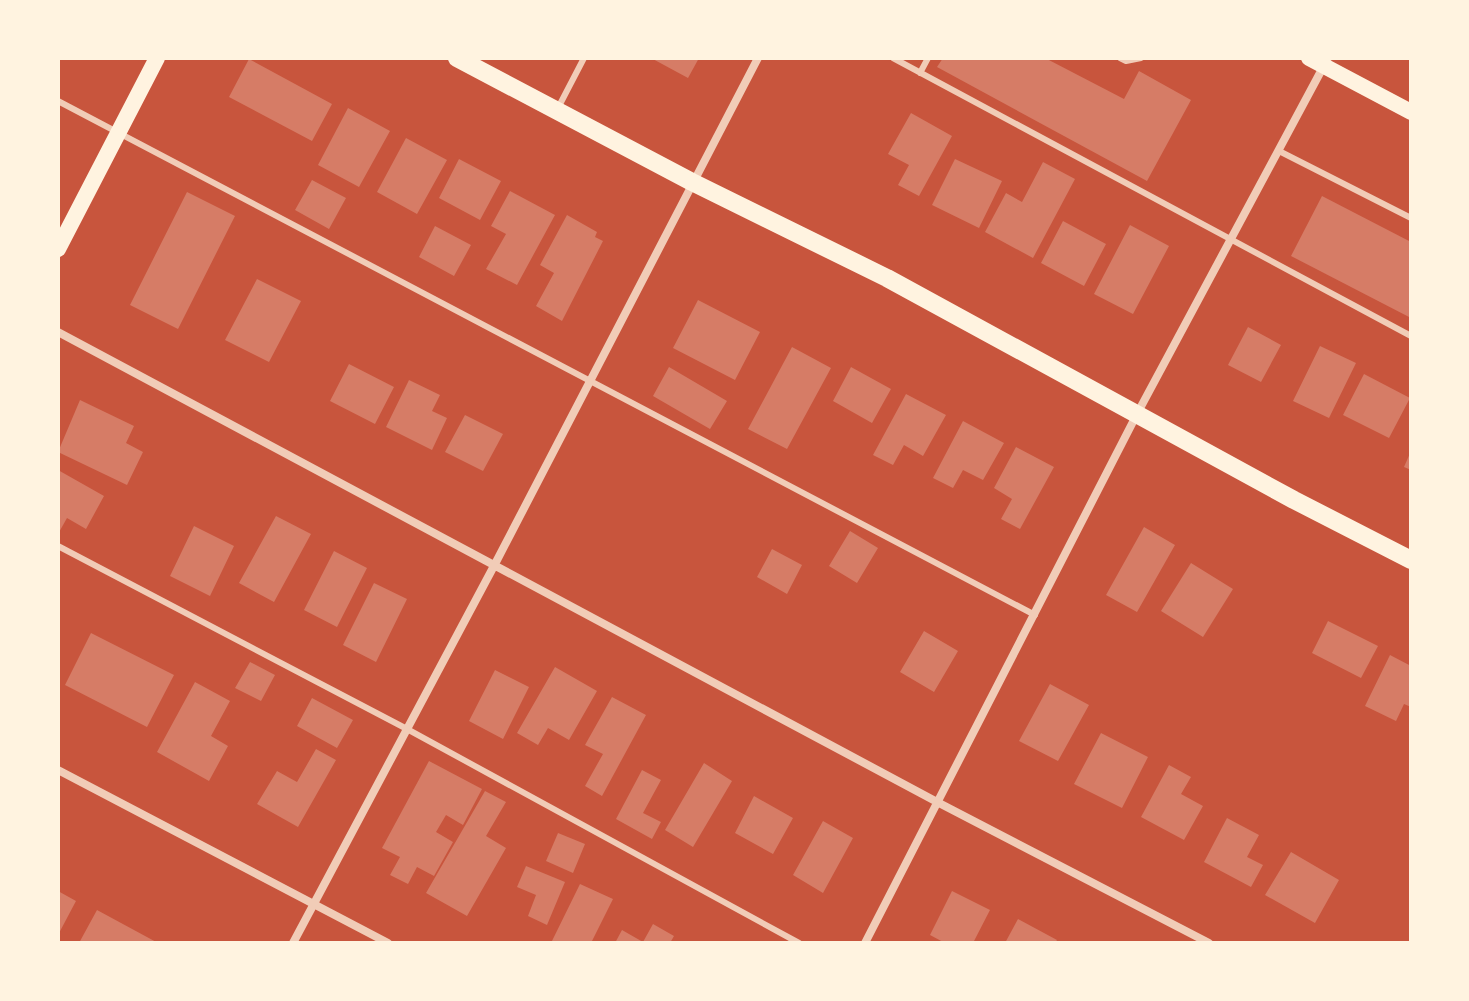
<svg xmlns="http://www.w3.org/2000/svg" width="1469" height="1001" viewBox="0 0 1469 1001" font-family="Jost,sans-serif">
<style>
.building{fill:#d67c66}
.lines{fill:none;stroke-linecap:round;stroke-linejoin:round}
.service{stroke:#f1ccb7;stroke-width:6}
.minor{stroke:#f1ccb7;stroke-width:8}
.secondary{stroke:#fff3e0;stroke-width:16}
.primary{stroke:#fff3e0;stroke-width:18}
</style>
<rect width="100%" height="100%" fill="#c8553d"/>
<path class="building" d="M651,58h48l-11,20z
M943,58h102l79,41 15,-28 52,29 -44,81 -210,-114z
M249,59l83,45 -20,37 -83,-44z
M348,108l42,23 -31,56 -41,-22z
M911,113l41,23 -33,60 -21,-11 11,-20 -21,-11z
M406,138l41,22 -30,54 -40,-22z
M459,159l42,22 -21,39 -41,-22z
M955,159l47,22 -23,47 -47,-23z
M1043,162l32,17 -42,79 -48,-26 21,-39 16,9z
M312,180l34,18 -17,31 -34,-19z
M510,191l45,24 -38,70 -31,-16 20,-35 -15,-8z
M187,192l48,24 -57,113 -48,-24z
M1322,196l89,46v76l-120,-62z
M567,215l30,17 -2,5 8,4 -41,80 -26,-15 18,-33 -14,-8z
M1063,221l43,23 -22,42 -43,-23z
M1130,225l39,21 -36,68 -39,-20z
M435,226l36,19 -17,31 -35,-19z
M257,279l44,22 -32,61 -44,-22z
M698,300l62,32 -25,48 -62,-32z
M1248,327l33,18 -20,37 -33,-17z
M1320,346l36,17 -27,55 -36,-17z
M792,347l39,21 -44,81 -39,-20z
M349,364l45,23 -19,37 -45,-23z
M669,367l58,34 -17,28 -57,-33z
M851,367l40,22 -19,34 -39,-22z
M1364,374l46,24 -21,40 -46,-23z
M409,380l31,15 -8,16 15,7 -15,32 -46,-23z
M906,394l40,21 -23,41 -19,-11 -11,20 -20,-10z
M80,400l54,26 -8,17 17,9 -16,33 -69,-33z
M465,415l38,19 -20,37 -38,-19z
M963,421l41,22 -21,37 -20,-10 -10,18 -20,-10z
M1016,447l38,20 -34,62 -19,-10 11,-20 -18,-11z
M1411,451v19l-7,-3z
M58,470l46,26 -18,33 -19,-11 -9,16z
M276,516l35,18 -37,68 -35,-19z
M194,526l40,20 -24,50 -40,-20z
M1144,527l31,18 -38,67 -31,-17z
M850,531l28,17 -21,35 -28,-17z
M772,549l30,16 -15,29 -30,-17z
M334,551l33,17 -30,59 -33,-17z
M1191,563l42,26 -30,48 -42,-26z
M374,583l33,16 -31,63 -33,-17z
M1328,621l50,25 -17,32 -49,-25z
M924,631l34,20 -24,41 -34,-20z
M91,633l83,42 -27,52 -82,-42z
M1390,655l21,11v41l-7,-3 -8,17 -31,-15z
M250,662l25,13 -14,26 -26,-13z
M555,667l42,24 -28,49 -21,-12 -10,17 -21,-12z
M495,670l34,17 -26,52 -34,-18z
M195,682l35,19 -19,35 17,10 -19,35 -52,-29z
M1050,684l39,21 -31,56 -39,-20z
M612,697l34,18 -44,81 -17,-10 18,-32 -18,-9z
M312,698l41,22 -16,28 -40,-22z
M1101,733l47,24 -26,51 -48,-24z
M316,749l20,11 -38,67 -41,-23 20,-33 20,11z
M429,761l53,28 -19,36 -17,-10 -10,17 17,10 -19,34 -17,-9 -9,17 -18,-9 10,-18 -18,-9z
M704,763l28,18 -39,66 -28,-17z
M1169,765l22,12 -10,17 22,12 -19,34 -43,-23z
M642,770l19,10 -18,33 18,9 -9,17 -36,-20z
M485,791l21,11 -20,34 20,12 -39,68 -41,-23z
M754,796l39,22 -20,36 -38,-21z
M1227,818l32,17 -12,22 16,8 -12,22 -47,-25z
M823,821l30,17 -30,55 -30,-18z
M558,833l27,11 -12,29 -27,-12z
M1291,852l48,28 -24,43 -50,-28z
M526,866l39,16 -18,43 -19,-9 8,-21 -19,-8z
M580,884l33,15 -22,44h-40z
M58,891l18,10 -18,34z
M952,891l38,19 -17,33h-28l-15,-8z
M97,910l61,33h-79z
M1018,919l39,21 -2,3h-50z
M653,924l21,12 -4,7h-55l7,-13 21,12z"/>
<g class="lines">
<path class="service" d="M893,58l518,278
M1120,58l6,3 15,-3
M920,73l8,-15
M58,101l977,514
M558,108l26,-50
M1279,151l132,67
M58,546l349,183 392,214"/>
<path class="minor" d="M58,332l881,471 270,140
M58,770l330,173
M293,943l202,-379 263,-506
M865,943l272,-529 191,-356"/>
<path class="secondary" d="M1309,58l102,54
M58,249l99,-191"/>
<path class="primary" d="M457,58l235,124 195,96 407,222 117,60"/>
</g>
<rect width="1469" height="1001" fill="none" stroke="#fff3e0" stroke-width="120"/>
</svg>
